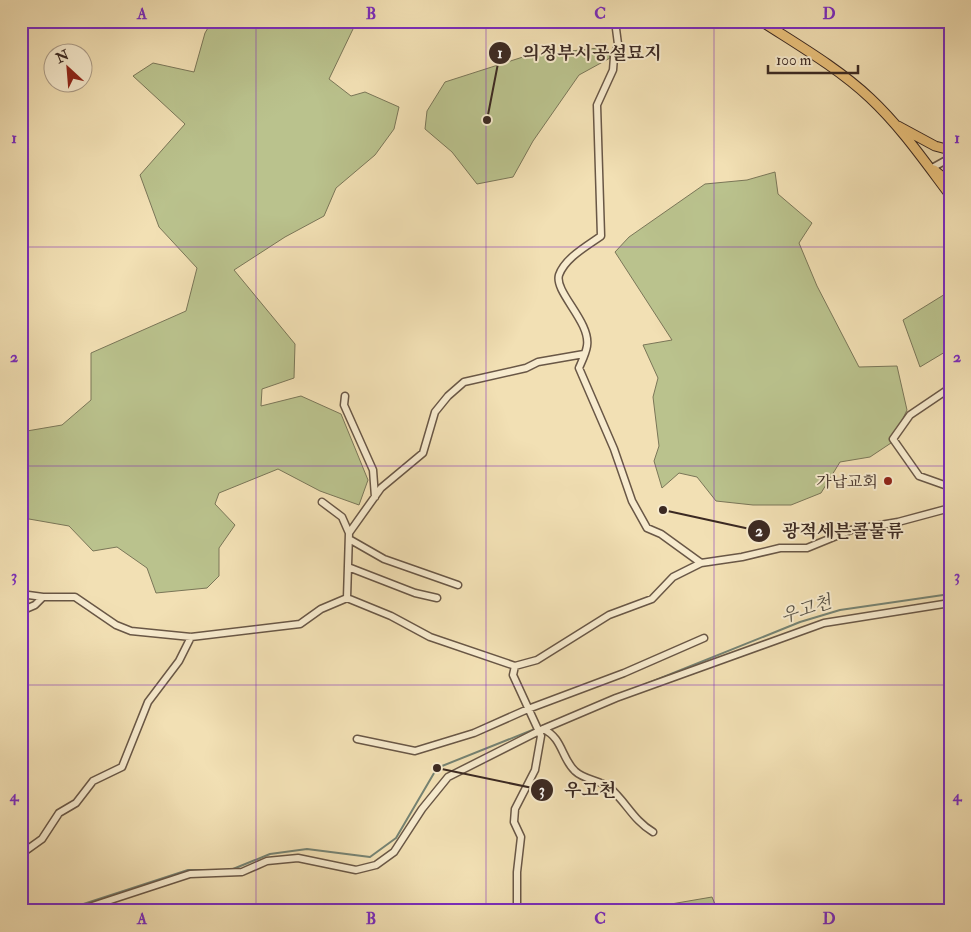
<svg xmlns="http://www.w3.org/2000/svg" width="971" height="932" viewBox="0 0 971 932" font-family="'IM FELL Double Pica','Noto Serif KR',serif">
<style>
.green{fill:#bac28d;stroke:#7a7658}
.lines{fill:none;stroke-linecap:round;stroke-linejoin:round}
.stream{stroke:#758272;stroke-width:2}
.minor-casing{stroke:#695746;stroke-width:9}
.major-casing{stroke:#3b2922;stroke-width:11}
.minor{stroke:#f7ebce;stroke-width:6}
.major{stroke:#e9c07a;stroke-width:9}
.grid{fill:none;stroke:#7b2cbf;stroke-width:1;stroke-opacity:0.55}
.poi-dot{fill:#8f2418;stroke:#f7ebce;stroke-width:2}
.labels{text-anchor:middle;stroke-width:4;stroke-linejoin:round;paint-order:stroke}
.poi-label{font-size:16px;fill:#3b2922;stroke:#f7ebce;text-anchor:end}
.water-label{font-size:18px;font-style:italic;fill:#534e43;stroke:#f7ebce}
.leader{fill:none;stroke:#3b2922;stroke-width:2}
.callout-dot{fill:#3b2922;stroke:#f7ebce;stroke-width:2}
.mark-label{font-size:15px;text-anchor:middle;font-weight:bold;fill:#fff}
.callout-label{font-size:18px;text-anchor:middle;font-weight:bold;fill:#3b2922;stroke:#f7ebce;stroke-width:4;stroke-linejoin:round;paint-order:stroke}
.neatline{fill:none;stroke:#7b2cbf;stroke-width:2}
.grid-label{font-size:16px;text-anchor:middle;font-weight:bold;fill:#7b2cbf}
</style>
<rect width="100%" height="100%" fill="#f2e0b4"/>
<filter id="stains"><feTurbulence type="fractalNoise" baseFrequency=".004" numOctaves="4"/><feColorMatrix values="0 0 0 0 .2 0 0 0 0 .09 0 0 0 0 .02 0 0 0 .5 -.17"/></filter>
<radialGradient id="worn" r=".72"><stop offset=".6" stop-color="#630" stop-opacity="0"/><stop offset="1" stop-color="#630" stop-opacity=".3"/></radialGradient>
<path class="green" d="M212,21h135l6,8 -24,50 22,17 14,-4 34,15 -5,22 -19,26 -39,33 -12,28 -39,21 -51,33 61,74 -1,34 -32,11 -1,17 40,-10 40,18 27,66 -9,25 -39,-14 -42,-22 -59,24 -4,11 20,21 -16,23v28l-12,12 -51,5 -9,-25 -30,-21 -24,4 -24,-25 -40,-7 -8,3v-90l41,-7 29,-25v-47l95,-42 11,-43 -38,-41 -19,-52 45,-51 -52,-48 20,-13 41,9 11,-39z
M607,47l3,11 -31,17 -46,66 -20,36 -36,7 -25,-32 -27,-23 2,-18 18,-29 81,-26z
M775,172l3,22 34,29 -13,20 18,43 42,81 38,-1 10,44 -16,33 -21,14 -30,5 -19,31 -30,12h-38l-37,-4 -19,-24 -18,-4 -17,15 -8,-27 5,-15 -6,-49 5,-19 -15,-33 29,-5 -57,-88 14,-15 76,-53 42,-4z
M950,291v58l-30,18 -17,-47z
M712,897l6,14h-88z"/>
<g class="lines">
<path class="stream" d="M646,684l154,-62 40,-12 110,-16
M540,727l14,-6
M233,869l37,-15 37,-5 63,8 26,-19 41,-70 98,-39
M62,911l126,-41h38"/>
<defs>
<path id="minor" d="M615,21l3,23 -4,13 -1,13 -16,35 4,131c-14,10 -36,22 -42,39 -5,17 32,47 28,71 -1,7 -5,15 -8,22l35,81 18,52 15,27 14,6 40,29
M932,168l18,-10
M584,354l-46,8 -12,6 -62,14 -16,14 -13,16 -12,41 -42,35 -32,45 -2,65 44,18 39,21 85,29 22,-6 72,-45 43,-16 21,-22 28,-14 41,-6 38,-9h27l44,-18 47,-8 52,-14
M950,388l-40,27 -17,24 26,37 31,11
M345,396l-1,9 29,65 2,27
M322,502l20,15 7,16
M349,539l35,20 74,26
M348,567l67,26 22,5
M21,594l22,3
M21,611l14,-6 8,-8h32l41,28 15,6 60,6 109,-13 21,-15 26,-11
M515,666l-2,9 28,61 -6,34 -20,39 -1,13 7,15 -4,35v39
M543,729c20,9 18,29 32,42 9,9 25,9 35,17 16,14 24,33 43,44
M357,739l58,12 59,-18 54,-24 96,-36 80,-35
M21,854l21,-15 17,-26 17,-10 17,-22 29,-14 26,-65 31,-41 12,-24
M77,911l113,-37 52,-2 25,-11 31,-3 58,12 20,-5 18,-13 28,-43 26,-32 95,-48 73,-31 208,-75 126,-20"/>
<path id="major" d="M761,21c37,24 77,47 109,77 31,29 55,64 80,97
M898,126l37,20 15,4
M934,170l16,13"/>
</defs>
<use href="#minor" class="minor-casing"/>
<use href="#major" class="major-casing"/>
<use href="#minor" class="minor"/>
<use href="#major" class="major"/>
</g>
<path class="grid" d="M256,21v890M486,21v890M714,21v890M21,247h929M21,466h929M21,685h929"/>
<circle class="poi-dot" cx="888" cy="481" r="5"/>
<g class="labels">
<g class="poi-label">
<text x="878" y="487">가납교회</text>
</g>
<g class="water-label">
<text transform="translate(806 609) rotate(-18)" y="6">우고천</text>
</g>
</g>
<path class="leader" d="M487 120L500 53M663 510L759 531M437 768L542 790"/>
<g class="callout-dot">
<circle cx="487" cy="120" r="5"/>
<circle cx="663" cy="510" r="5"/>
<circle cx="437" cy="768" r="5"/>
<circle cx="500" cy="53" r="12"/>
<circle cx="759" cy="531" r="12"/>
<circle cx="542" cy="790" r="12"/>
</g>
<g class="mark-label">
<text x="500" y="58">1</text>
<text x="759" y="536">2</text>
<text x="542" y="795">3</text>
</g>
<g class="callout-label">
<text x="592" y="59">의정부시공설묘지</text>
<text x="843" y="537">광적세븐콜물류</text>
<text x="590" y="796">우고천</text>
</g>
<rect width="971" height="932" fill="none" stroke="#f2e0b4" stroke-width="55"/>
<g transform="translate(68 68) rotate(334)"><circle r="24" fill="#f7ebce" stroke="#ac9d89"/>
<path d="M0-4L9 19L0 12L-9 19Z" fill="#8f2418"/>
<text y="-8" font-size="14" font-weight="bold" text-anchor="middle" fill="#3b2922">N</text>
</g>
<path d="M768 65v8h90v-8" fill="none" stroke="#3b2922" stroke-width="2.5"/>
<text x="776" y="65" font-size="15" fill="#3b2922" stroke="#f7ebce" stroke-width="4" paint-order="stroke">100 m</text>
<rect x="28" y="28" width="916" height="876" class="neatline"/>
<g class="grid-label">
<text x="142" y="19">A</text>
<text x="371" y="19">B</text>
<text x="600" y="19">C</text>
<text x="829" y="19">D</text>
<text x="14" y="143">1</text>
<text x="957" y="143">1</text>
<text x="14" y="362">2</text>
<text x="957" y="362">2</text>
<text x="14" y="581">3</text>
<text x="957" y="581">3</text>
<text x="14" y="801">4</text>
<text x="957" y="801">4</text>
<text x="142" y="924">A</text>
<text x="371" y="924">B</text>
<text x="600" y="924">C</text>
<text x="829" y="924">D</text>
</g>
<rect width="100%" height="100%" filter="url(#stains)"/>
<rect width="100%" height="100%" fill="url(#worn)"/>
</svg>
